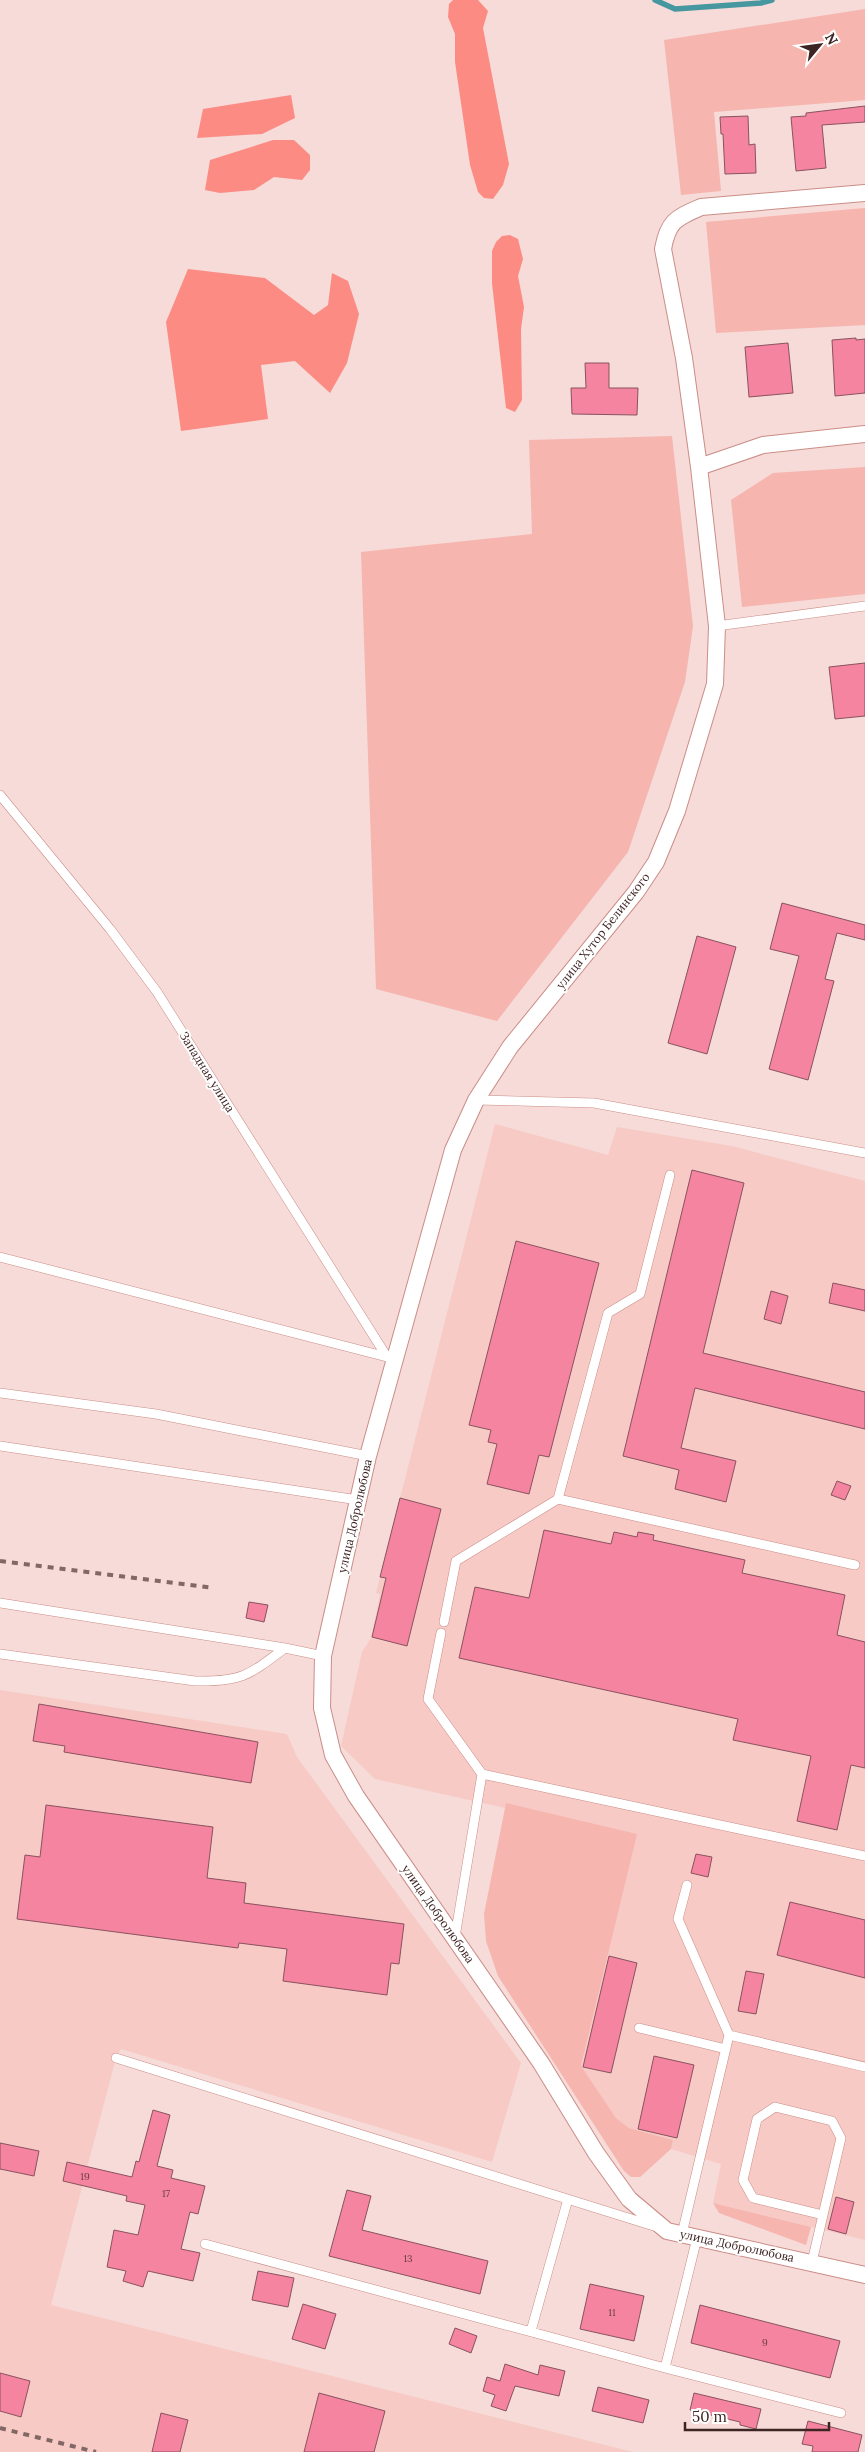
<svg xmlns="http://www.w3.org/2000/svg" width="865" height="2452" viewBox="0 0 865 2452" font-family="Lora,serif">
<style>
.built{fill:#f7cac5}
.green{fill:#f6b5af}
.forest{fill:#fc8b83}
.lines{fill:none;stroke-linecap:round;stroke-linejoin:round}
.stream{stroke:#4697a0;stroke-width:5.5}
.building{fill:#f484a0;stroke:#8a525f}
.lane-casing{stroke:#cb8d87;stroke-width:10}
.street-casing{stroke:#cb8d87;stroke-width:18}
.lane{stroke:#fff;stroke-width:9}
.street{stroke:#fff;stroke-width:16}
.rail{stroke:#816765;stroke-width:4;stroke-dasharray:6 6;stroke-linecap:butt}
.labels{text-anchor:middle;stroke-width:4;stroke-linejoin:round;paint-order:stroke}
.number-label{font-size:10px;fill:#6c3d42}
.street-label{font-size:12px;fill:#3e2523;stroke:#fff}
</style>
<rect width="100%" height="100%" fill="#f6dbd8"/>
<path class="built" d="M495,1124l113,31 9,-28 115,19 133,35v1059l-152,-37 8,-39 -50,-15 2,-9 -44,-12 -13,-10 -35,-51 55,-233 -130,-30 -1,4 -130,-29 -34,-33 21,-94 9,-14 9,-44 -4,-1z
M0,1690l287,44 10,23 224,306 -29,99 -371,-113 -5,9 -65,247 582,147h-633z"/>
<path class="green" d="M865,9v91l-151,12 7,79 -40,4 -17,-155z
M865,208v117l-149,8 -10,-111z
M672,436l21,190 -8,56 -57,170 -131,169 -121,-32 -15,-437 171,-18 -3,-94z
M865,467v127l-123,13 -11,-107 42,-27z
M506,1803l131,31 -56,232 35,52 13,10 44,12 -2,9 -31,28h-9l-7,-6 -126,-195 -12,-35 -2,-27z
M713,2203l98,24 -5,18 -87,-32z"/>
<path class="forest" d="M453,0h25l10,11 -5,17 26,136 -6,21 -10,14 -9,-1 -6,-6 -8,-27 -15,-103v-28l-7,-17 1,-13z
M291,95l4,23 -33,16 -65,4 6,-29z
M273,140h21l16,15v15l-8,10 -28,-3 -20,13 -34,3 -15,-3 5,-30z
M510,235l8,4 5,20 -5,17 6,31 -3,22 1,71 -7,12 -9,-4 -14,-125v-32l4,-9 6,-6z
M188,269l77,9 49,37 14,-10 4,-32 16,8 11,33 -12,49 -17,30 -35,-32 -34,4 7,54 -87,12 -15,-109z"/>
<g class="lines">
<path class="stream" d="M655,0l20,9 86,-6 11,-3"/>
</g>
<path class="building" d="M865,106v16l-43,3 4,43 -30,3 -5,-54 15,-1v-3z
M748,116l1,29 6,-1 1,29 -31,1 -2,-40h-2l-1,-17z
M856,338v2l9,-1v54l-30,3 -3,-56z
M788,343l5,50 -44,4 -4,-50z
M585,363h24v25h29l-1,27 -65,-1 -1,-26h15z
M865,663v53l-30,3 -6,-52z
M782,903l83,22v15l-28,-7 -12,46 9,2 -26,99 -39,-11 30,-113 -29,-7z
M697,936l39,11 -29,107 -39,-11z
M692,1170l52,13 -41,170 162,39v37l-170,-41 -14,60 55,13 -10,41 -51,-13 4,-19 -56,-14z
M516,1241l83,22 -50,194 -10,-2 -10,39 -42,-10 10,-40 -9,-2 3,-12 -22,-5z
M833,1283l32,7v21l-36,-8z
M771,1291l17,5 -7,28 -17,-5z
M837,1481l14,5 -6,14 -14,-5z
M400,1498l41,11 -34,137 -35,-9 14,-59 -6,-1z
M544,1530l67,14 3,-12 23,5 1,-5 16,3 -1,5 92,20 -3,13 103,22 -8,40 28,7v126l-14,-3 -14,65 -40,-9 14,-65 -78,-16 5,-21 -279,-61 16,-71 54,11z
M249,1602l19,3 -4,17 -18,-4z
M39,1704l219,38 -7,41 -187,-31 1,-6 -32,-5z
M46,1805l167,22 -6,51 39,5 -2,20 160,21 -5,40 -8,-1 -4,32 -104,-14 4,-32 -48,-6 -1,5 -221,-29 8,-64 15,2z
M696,1854l16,3 -4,20 -17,-4z
M790,1902l75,18v58l-88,-23z
M609,1956l28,7 -26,110 -28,-6z
M746,1971l18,3 -8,40 -18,-3z
M654,2056l40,9 -17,73 -39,-9z
M153,2110l17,5 -13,51 16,4 -2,8 34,8 -7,28 -8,-2 -9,37 19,4 -7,28 -45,-10 -5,16 -20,-6 3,-10 -19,-4 7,-37 24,5 7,-30 -19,-4 1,-5 -64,-15 4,-19 65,15 4,-16 3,1z
M0,2143l39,8 -5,25 -34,-7z
M347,2190l24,6 -9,34 126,31 -8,33 -151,-38z
M836,2197l18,5 -8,32 -18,-5z
M258,2271l36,7 -6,29 -36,-7z
M590,2284l54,12 -10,45 -54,-12z
M303,2304l33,10 -11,35 -33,-10z
M700,2305l140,36 -10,37 -139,-35z
M455,2328l22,8 -6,17 -22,-9z
M505,2364l33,11 2,-10 25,6 -6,25 -44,-10 -9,25 -15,-5 4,-11 -12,-4 4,-14 13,4z
M0,2373l30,8 -9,36 -21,-6z
M598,2387l51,13 -6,23 -51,-12z
M319,2393l66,18 -11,41h-70z
M694,2393l67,16 -5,20 -16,-4v-3l-50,-12z
M161,2413l27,7 -8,32h-28z
M808,2421l54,14 -4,17h-46l1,-6 -11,-2z"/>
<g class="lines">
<defs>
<path id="lane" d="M717,626l148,-20
M0,795l110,134 47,63 230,365 8,3
M476,1100l118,3 271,50
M0,1257l387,100
M0,1393l156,21 212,42
M0,1446l358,54
M558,1499l50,-186 32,-19 30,-119
M0,1603l285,45
M444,1622l12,-61 102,-62 297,66
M441,1633l-13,66 54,75
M0,1654l195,27c46,1 53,-5 90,-33l38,8
M687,1885l-9,34 51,116
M455,1937l27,-163 383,82
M639,2028l87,21
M116,2058l541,169
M682,2234l47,-199 136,32
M205,2244l460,124 176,45
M812,2262l29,-124 -9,-17 -57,-14 -18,12 -14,61 10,18 70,17
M531,2331l37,-132
M665,2368l32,-130"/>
<path id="street" d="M865,434l-102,11 -64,22 18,159 -2,58 -38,127 -21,51 -20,30 -126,155 -34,53 -23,50 -85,306 -45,200 -1,52 11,47 23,41 185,267 55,90 33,46 38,32 198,44
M699,467l-15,-109 -21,-109c5,-28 13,-31 38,-42l164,-14"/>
</defs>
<use href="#lane" class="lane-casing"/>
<use href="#street" class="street-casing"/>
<use href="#lane" class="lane"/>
<use href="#street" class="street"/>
<path class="rail" d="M0,1561l214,27
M0,2428l96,24"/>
</g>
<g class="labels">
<g class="number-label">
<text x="85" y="2180">19</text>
<text x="166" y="2197">17</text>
<text x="408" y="2262">13</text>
<text x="612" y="2316">11</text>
<text x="765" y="2346">9</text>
</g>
<g class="street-label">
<text transform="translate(603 931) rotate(-52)" y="4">улица Хутор Белинского</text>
<text transform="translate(207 1072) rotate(58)" y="4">Западная улица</text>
<text transform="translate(355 1516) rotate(-77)" y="4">улица Добролюбова</text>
<text transform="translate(438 1914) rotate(55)" y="4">улица Добролюбова</text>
<text transform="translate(737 2246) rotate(12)" y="4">улица Добролюбова</text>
</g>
</g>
<g transform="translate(820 45) rotate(61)" stroke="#ffffff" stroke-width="4" paint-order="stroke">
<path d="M0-4L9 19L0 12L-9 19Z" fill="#3e2523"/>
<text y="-8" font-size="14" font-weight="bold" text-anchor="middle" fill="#3e2523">N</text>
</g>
<path d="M685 2422v8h144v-8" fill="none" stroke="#3e2523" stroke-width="2.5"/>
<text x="692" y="2422" font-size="15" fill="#3e2523" stroke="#ffffff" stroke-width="4" paint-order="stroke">50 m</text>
</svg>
